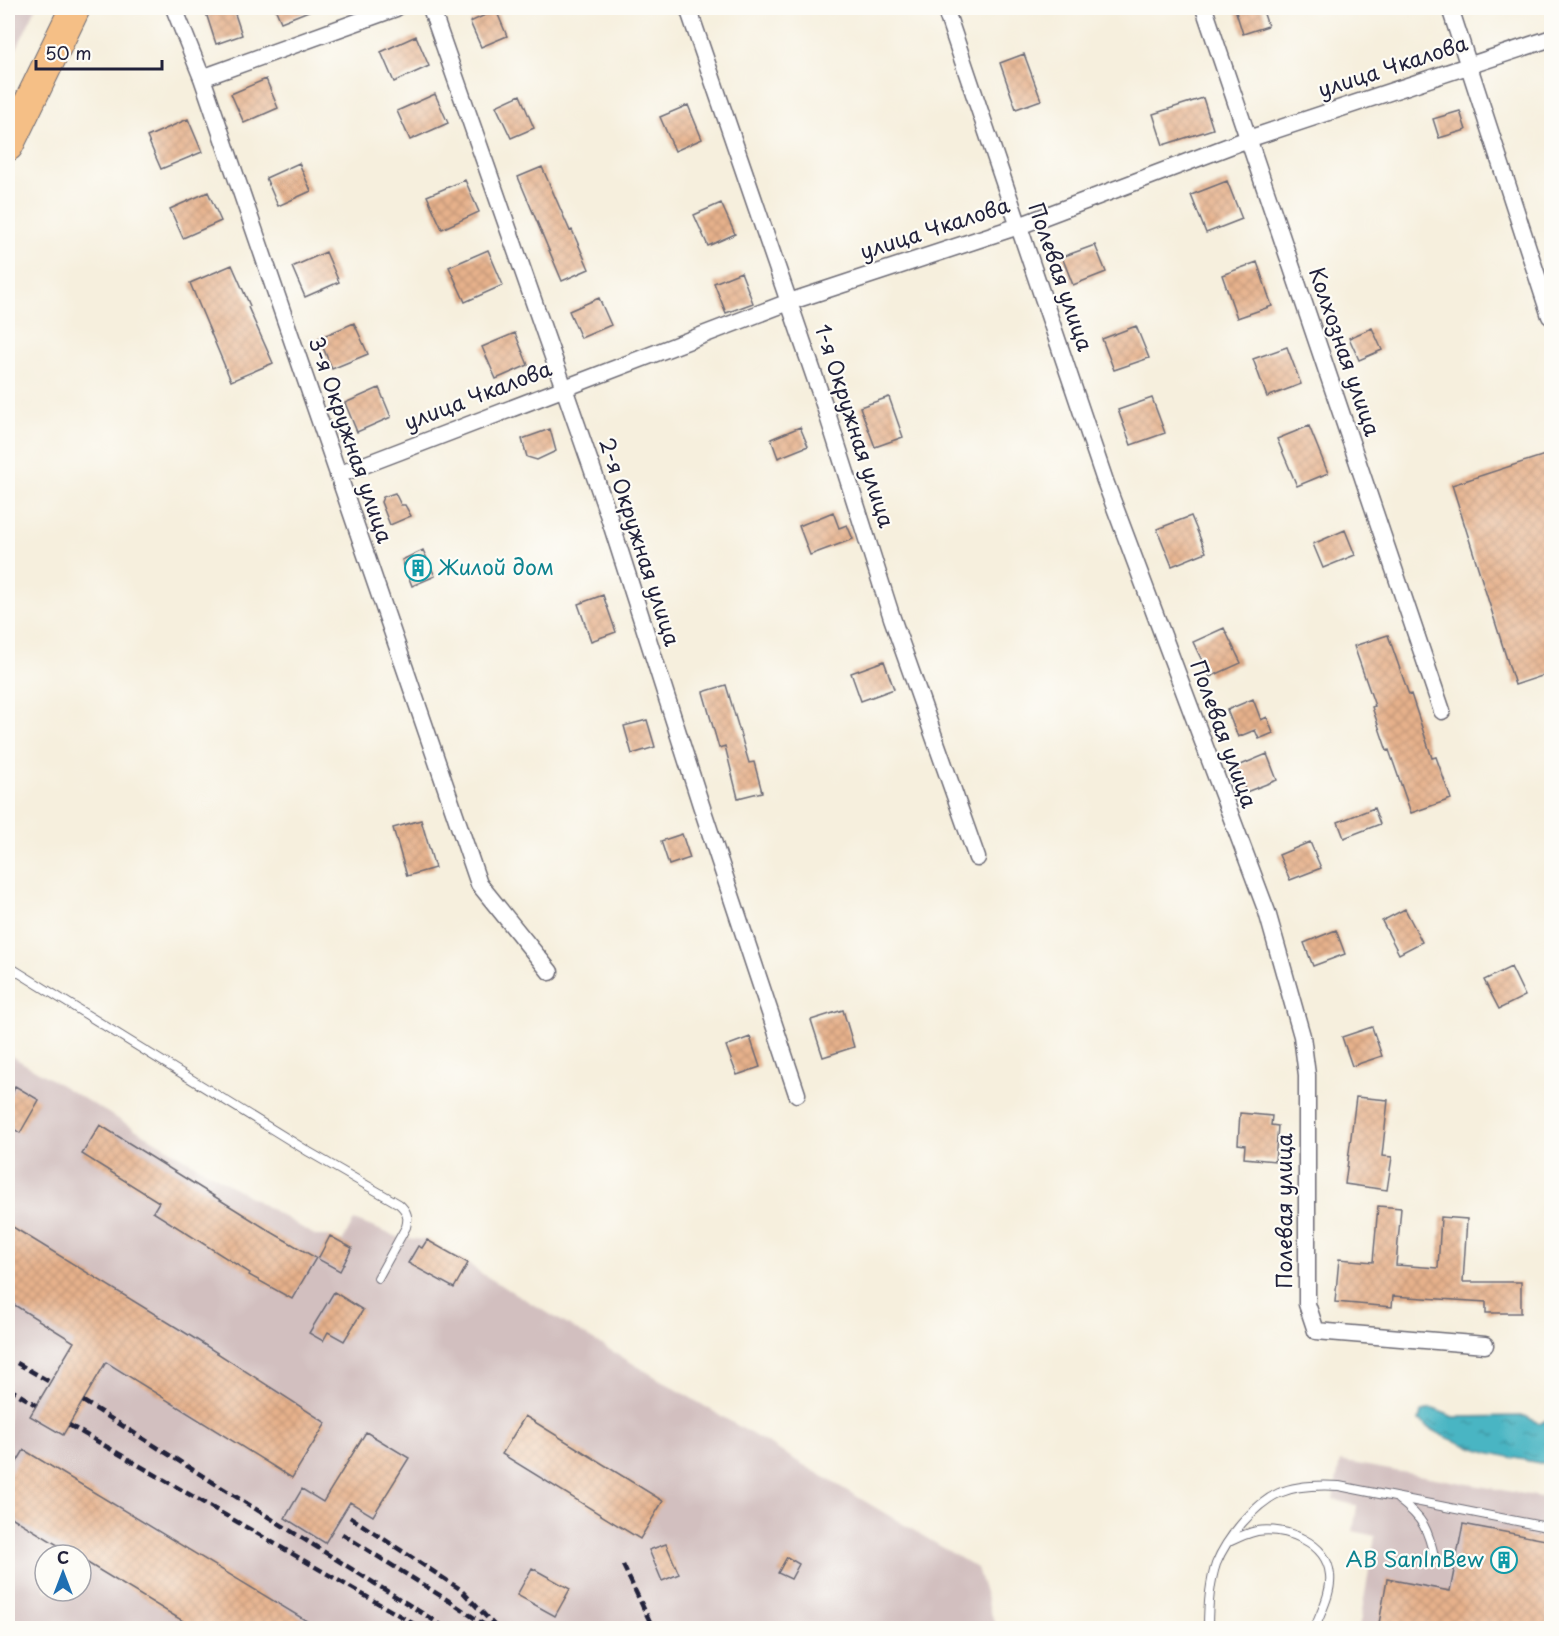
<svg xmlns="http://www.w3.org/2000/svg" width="1559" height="1636" viewBox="0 0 1559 1636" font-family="'Playpen Sans',sans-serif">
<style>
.industrial{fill:#d2bfbf;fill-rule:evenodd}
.water{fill:url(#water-ripples);stroke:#356c7f;stroke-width:1.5}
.building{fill:url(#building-cross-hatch)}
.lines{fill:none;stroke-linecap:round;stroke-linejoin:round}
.lane-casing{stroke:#6c6a74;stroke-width:10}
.street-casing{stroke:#6c6a74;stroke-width:19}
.highway-casing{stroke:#6c6a74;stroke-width:32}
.lane{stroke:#fff;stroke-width:8}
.street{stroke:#fff;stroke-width:16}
.highway{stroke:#f5bf86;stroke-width:30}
.rail{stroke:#22223b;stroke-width:4.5;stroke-dasharray:9 4.5;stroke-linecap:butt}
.labels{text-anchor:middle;stroke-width:4.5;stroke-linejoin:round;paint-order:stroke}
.street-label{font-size:21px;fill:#22223b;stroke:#fdfcf7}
.culture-label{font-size:21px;fill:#0d838f;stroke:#fdfcf7;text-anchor:start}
</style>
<defs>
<pattern id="water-ripples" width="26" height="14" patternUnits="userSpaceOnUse" patternTransform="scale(1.5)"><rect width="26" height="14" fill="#48b5c3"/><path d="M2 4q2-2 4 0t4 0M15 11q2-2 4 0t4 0" fill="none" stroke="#3c93a0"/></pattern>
<pattern id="building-cross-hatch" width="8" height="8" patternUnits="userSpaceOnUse" patternTransform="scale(1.5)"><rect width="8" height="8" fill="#e6b18b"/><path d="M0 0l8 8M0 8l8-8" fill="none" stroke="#c59879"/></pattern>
</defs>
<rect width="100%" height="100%" fill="#fdfcf7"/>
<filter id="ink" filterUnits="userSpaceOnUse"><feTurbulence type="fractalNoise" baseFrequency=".0167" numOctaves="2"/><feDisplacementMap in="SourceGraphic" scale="12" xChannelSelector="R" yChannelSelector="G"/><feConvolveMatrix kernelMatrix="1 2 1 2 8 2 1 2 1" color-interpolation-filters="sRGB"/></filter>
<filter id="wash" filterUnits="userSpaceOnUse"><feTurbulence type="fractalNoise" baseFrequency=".008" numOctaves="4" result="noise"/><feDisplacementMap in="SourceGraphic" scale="24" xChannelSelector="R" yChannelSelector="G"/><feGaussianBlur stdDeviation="1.35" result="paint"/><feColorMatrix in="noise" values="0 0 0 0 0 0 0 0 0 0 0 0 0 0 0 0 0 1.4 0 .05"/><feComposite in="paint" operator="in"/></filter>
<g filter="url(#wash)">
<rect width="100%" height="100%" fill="#f6efdd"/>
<path class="industrial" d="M8,8h28l-28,59z
M8,1054l308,182h14l12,6 12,-22 46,18 27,2 41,23 11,9 498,296 19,60h-988zM45,1555h36v36h-36z
M1340,1461l211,38v129h-192l16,-92 -22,-5 4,-25 -24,-7z"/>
<path class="water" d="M1431,1408l23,9 71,-1 13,7 13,-4v46c-45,-8 -94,-16 -132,-44l2,-9z"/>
<g id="blocks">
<path class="building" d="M223,8h10l9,27 -26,9 -10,-31z
M275,8h41l-35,14z
M1247,8h15l6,18 -25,8 -7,-22z
M496,10l11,26 -26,11 -11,-25z
M416,36l13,30 -35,16 -13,-30z
M1024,54l17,46 -25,9 -16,-46z
M266,79l12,29 -34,15 -13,-29z
M435,94l13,29 -38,17 -13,-29z
M520,95l14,33 -23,10 -15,-32z
M1203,98l10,31 -50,16 -10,-31z
M688,105l14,34 -27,12 -15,-34z
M1460,111l6,19 -27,8 -6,-19z
M188,119l14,33 -41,17 -14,-32z
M299,163l12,28 -33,15 -12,-28z
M542,167l28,64 2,-1 17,39 -27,12 -44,-104z
M465,180l14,32 -37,17 -15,-33z
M1227,181l15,38 -36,14 -15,-38z
M208,192l13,29 -38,17 -13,-29z
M721,203l14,31 -27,12 -14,-31z
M1095,245l11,27 -33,13 -11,-28z
M488,250l15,35 -38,17 -16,-35z
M326,252l13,30 -34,15 -13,-30z
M1257,262l15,44 -35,12 -15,-43z
M232,265l18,41 -2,1 25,56 -42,18 -41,-98z
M741,272l12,31 -27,10 -12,-30z
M599,298l12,27 -30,13 -12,-27z
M354,323l14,31 -36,15 -13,-31z
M1136,326l13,32 -35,12 -12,-31z
M1372,328l10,22 -23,10 -10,-22z
M515,333l13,32 -32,14 -14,-32z
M1287,347l14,37 -34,13 -14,-38z
M379,388l12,29 -34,15 -12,-29z
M889,397l14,40 -28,10 -15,-40z
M1152,398l13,35 -34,12 -13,-35z
M1309,426l19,47 -31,13 -20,-47z
M800,427l8,19 -30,12 -7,-19z
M550,429l6,22 -19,9 -10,-3 -5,-18z
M1551,453v220l-36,12 -63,-200z
M395,493l6,12h4l6,11 -21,9 -9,-23 2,-5z
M833,512l6,16 8,-3 6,14 -43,16 -11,-29z
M1191,516l15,36 -34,14 -15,-37z
M1345,530l10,25 -32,13 -10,-24z
M423,550l12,26 -23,10 -10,-26z
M603,595l13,37 -25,9 -13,-37z
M1224,628l17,35 -31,14 -17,-35z
M1388,635l21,60 2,-1 21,64 4,-1 15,42 -40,14 -22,-63 -2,1 -15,-44 3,-1 -21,-60z
M884,661l10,28 -33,12 -10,-28z
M726,685l23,78 5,-1 8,30 -24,6 -13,-52 -6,2 -16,-56z
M1253,699l8,21 6,-3 6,16 -14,6 -4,-9 -17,7 -11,-27z
M647,720l8,27 -23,7 -8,-28z
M1267,754l10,26 -31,12 -10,-25z
M1374,808l6,16 -36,14 -6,-16z
M421,820l14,48 -28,8 -14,-48z
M682,834l8,24 -21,7 -8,-24z
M1310,842l11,26 -31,12 -11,-25z
M1405,909l17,33 -23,12 -17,-33z
M1336,930l9,24 -32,12 -9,-23z
M1511,967l14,29 -26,13 -15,-29z
M843,1010l11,37 -31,10 -12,-37z
M1372,1027l10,29 -30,10 -10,-29z
M750,1037l10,30 -23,8 -11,-29z
M15,1086l24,14 -19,33 -12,-8v-33l4,3z
M1356,1097l32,3 -6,56 10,1 -5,33 -42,-6z
M1240,1113l32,3 -1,9 7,1 -3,35 -31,-3 1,-13 -7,-1z
M100,1125l173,108 43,25 -24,41 -43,-24 1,-2 -97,-61 6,-10 -77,-48z
M1378,1206l23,2 -5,57 42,3 3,-51 26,2 -4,63h58v31h-35v-11l-93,-6 -1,11 -57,-5 4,-43 34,3z
M8,1224l189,116 129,83 -34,55 -186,-116 -43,73 -33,-19 44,-74 -66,-41z
M330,1236l22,12 -12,23 -22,-12z
M427,1240l41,23 -14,25 -46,-25 10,-17 4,2z
M334,1292l29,18 -19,31 -16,-9 -5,9 -14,-8z
M525,1416l138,85 -23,38 -138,-85z
M366,1432l43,26 -36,58 -23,-14 -25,41 -40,-25 17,-29 21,13z
M24,1450l296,179h-124l-115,-70v-4h-7l-66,-40v-38z
M1463,1524l88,17v88h-173l9,-50 63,12z
M666,1544l13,30 -17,7 -13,-31z
M787,1557l12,7 -8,15 -13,-6z
M532,1568l38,21 -15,27 -38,-21z"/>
</g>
</g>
<g filter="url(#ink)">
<use href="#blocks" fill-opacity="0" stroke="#6c6a74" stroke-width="1.5"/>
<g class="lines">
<defs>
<path id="lane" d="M8,966l301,186 90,52c8,7 10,13 7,23l-28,51
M1398,1499c26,20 30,30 37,61
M1231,1541c8,-4 17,-8 26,-10 29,-4 70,11 73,44 2,17 -9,37 -15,53
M1208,1628c0,-21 1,-43 8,-64 10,-25 38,-60 63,-71 18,-8 42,-8 60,-7l213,42"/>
<path id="street" d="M174,8l28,70 277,806 71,88
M431,8l177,506 93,291 96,289
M688,8l138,402 66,208 85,240
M945,8l160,473 162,431 35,124 5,39v229l9,27 169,14
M1204,8l238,703
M1450,8l100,308
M202,78l194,-70
M338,475l451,-173 230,-76 229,-87 304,-101"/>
<path id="highway" d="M8,146l67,-138"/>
</defs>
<use href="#lane" class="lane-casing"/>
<use href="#street" class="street-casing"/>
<use href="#highway" class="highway-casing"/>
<use href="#lane" class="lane"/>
<use href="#street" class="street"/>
<use href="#highway" class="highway"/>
<path class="rail" d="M17,1363l33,19
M8,1388l28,17
M83,1401l363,227
M69,1425l352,203
M350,1517l110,72 37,39
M342,1534l107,67 40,27
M623,1565l30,63"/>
</g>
</g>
<defs>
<symbol id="building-ring" viewBox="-11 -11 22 22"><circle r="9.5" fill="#fdfcf7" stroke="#0f9aa8" stroke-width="1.5"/><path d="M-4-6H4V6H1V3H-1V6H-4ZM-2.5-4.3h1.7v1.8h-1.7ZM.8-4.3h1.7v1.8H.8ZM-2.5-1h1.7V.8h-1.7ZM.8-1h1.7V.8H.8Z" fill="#0f9aa8"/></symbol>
</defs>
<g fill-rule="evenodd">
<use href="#building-ring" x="403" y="553" width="30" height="30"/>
<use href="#building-ring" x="1489" y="1545" width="30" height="30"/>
</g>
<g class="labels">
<g class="street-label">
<text transform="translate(1393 67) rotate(-18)" y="7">улица Чкалова</text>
<text transform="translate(935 229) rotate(-18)" y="7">улица Чкалова</text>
<text transform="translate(1060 277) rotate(71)" y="7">Полевая улица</text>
<text transform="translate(1344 352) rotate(71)" y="7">Колхозная улица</text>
<text transform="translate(478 396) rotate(-21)" y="7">улица Чкалова</text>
<text transform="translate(854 426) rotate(72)" y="7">1-я Окружная улица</text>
<text transform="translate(350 440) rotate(71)" y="7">3-я Окружная улица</text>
<text transform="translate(639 542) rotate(72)" y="7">2-я Окружная улица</text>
<text transform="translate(1223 734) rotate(70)" y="7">Полевая улица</text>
<text transform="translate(1285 1211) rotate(-90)" y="7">Полевая улица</text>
</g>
<g class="culture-label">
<text x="438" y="575">Жилой дом</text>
<text x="1484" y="1567" text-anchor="end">AB SanInBew</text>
</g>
</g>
<rect width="1559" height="1636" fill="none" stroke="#fdfcf7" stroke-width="30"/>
<g transform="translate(63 1573)"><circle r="28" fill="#fdfcf7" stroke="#a5a5ac" stroke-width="1.5"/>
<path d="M0-4.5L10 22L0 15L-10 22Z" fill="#1f6fb2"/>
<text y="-9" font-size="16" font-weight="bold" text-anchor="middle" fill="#22223b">С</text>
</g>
<path d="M36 60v9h126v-9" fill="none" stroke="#22223b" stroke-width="3"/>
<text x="45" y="60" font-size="18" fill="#22223b" stroke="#fdfcf7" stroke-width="4.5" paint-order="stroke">50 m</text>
</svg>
